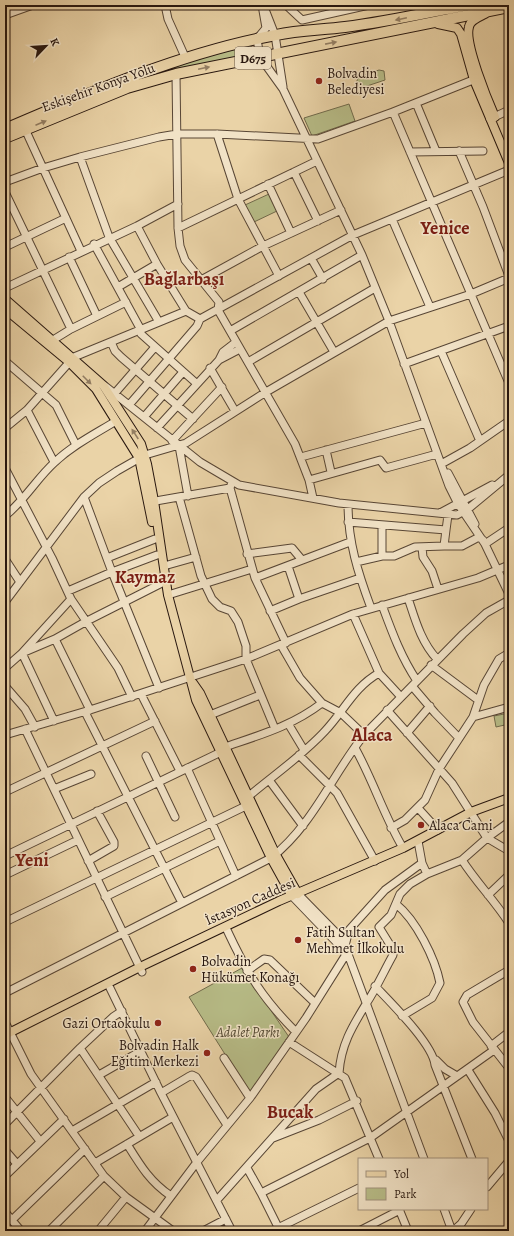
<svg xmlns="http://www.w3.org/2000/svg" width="514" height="1236" viewBox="0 0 514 1236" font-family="Alegreya,serif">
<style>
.green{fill:#b7bc87;stroke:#706a4b}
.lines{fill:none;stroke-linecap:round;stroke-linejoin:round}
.minor-casing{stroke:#584635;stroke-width:9}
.major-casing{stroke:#28170f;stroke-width:10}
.highway-casing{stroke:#28170f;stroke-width:12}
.minor{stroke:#f1e2c6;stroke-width:7}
.major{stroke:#ead3a7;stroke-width:8}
.highway{stroke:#ead3a7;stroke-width:10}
.oneway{fill:#937e63}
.poi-dot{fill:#8f2418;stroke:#f1e2c6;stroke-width:1.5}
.labels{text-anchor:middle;stroke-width:3;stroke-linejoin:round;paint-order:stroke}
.shield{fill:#f1e2c6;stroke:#645446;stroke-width:1}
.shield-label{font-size:13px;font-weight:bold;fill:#28170f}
.poi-label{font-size:14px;fill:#28170f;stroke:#f1e2c6;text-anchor:start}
.street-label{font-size:14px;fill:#28170f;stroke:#f1e2c6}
.park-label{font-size:14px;font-style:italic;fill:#534933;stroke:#f1e2c6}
.district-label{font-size:18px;font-weight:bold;fill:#7a1f14;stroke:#f1e2c6}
</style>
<rect width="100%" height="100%" fill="#ead3a7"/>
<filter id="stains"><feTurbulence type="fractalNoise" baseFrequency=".005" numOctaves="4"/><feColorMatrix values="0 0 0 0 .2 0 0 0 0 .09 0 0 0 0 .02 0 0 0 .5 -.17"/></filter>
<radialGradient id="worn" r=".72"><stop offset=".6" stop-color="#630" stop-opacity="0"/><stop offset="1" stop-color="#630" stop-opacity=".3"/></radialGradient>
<path class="green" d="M250,44l4,9 -72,16 -125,40 126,-46z
M379,70l5,1 1,9 -24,8 -3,-2 -1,-6 4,-4z
M349,104l6,17 -43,15 -8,-18z
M269,194l8,17 -23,11 -9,-17z
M509,713v11l-13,3 -2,-11z
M242,968l47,69 -39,57 -61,-97z"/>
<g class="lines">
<defs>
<path id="minor" d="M165,5l3,14 18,40
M262,5l4,23 -9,11 3,18 23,32 79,166 27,66 60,165 9,18 27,40
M286,5l16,15 67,-15
M266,12l9,23 8,52
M5,15l28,-10
M176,74l2,154 2,18 5,14 34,42 -1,8 12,21 65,113 14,36 4,18
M416,103l20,48
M393,112l116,271
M490,119l19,-9
M25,129l56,122
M217,134l21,65 41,77
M459,151l24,56 26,69
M410,152l73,-1
M80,157l29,80 50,85
M294,172l24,49
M5,182l38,-14 37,-11 79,-20 18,-3h40l101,5 75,-27 85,-34
M268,184l23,49
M5,192l66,137
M392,219l38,88
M137,226l20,38 29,47 14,8
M178,228l139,-67
M94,244l47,86v4l55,49
M5,247l61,-29
M69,257l28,59
M311,258l12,21
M201,280l62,-34 78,-36
M118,287l39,-23
M5,288l132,-62 41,-22
M299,292l35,60
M230,331l132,-76
M53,340l18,-11 55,-27
M111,342l4,9 6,6 72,62
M441,351l39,90
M219,360l21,-11
M5,361l51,44 20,40
M248,362l127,-74
M404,364l105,-38
M210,368l25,43
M105,386l95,76 39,23 100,18 118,12 11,-6 41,-34
M115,393l40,-46
M129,405l68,-79 3,-7 153,-84 156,-65
M27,410l27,52
M144,417l39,-45
M5,428l22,-18 47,-53 112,-46
M157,428l62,-68 4,-8 13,-10
M172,441l50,-54
M179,446l9,50
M326,450l5,22
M301,457l125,-34
M443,463l27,-15 39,-27
M5,468l47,90 19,41 47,69 14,29
M448,473l27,51
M309,480l71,-20 6,8 51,-14
M232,482l-2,6 25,90 31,65
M84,497l28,75 47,116
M179,497l22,79 11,23 8,8 11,4 7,11 8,24v13l29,70
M150,502l80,-14
M348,504c0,38 10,69 23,104
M440,513l52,-28
M5,516c20,-16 32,-38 50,-54 18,-17 40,-28 61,-41
M348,522l98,8 2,-15
M483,540l26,54
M485,544l24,-16
M444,546h18l17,-9
M422,547l1,10 9,14 6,18
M247,554l45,-6 10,12
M382,556v-31
M107,558l48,-19
M5,559l15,23
M356,562l26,-6h12l21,-9 29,-1 2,-16
M164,566l32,-9
M288,566l11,33
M255,578l95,-36
M68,591l44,-19 45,-17
M168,595l84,-26
M408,598c7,21 13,44 29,61
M5,602l79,-105 15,-14 18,-12 28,-16 41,-12 80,-51 123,-71 82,-27 38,-16
M382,605c10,27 19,52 35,76
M270,611l29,-12 61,-21
M353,614l26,59 22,24
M55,639l35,71
M281,645l19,33 22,25 19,10 23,22
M431,665l47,35
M5,668l17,-15 33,-14 32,-18 79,-40
M5,686l20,23 10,18
M412,686l23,27 24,25
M141,694l39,77
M387,710l65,73 35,55 22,13
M85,712l97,191
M210,715l50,-20
M473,717l36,-10
M54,721l-32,-68 49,-54
M289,725l15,25
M25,729l117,243
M407,733l23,-27
M5,735l85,-25 156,-51 107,-45 125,-36 31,-13
M355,748c18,32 29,68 48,100
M299,755l38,38 38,68
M146,756l29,61
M187,768l49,108
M269,780l34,46
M54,789l37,-15
M5,792l150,-71
M249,796c25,-21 54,-41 76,-65 19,-20 29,-44 54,-58
M418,808l20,22
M391,828l14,-8 20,-20 14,-31 34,-52 11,-32 15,-26 10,-6
M418,841l4,22 5,11
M5,856l216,-104 4,-5c35,-12 67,-21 97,-44
M462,860c14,22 33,41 47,63
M88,861l26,-15v-4l-17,-31
M5,875l73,-35
M298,894l44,45 3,7 79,213
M488,895l21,-20
M292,896l49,51 3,5
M105,897l115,-56
M396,904c20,16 39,54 44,79l-8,15 -30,18
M5,922l245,-118
M227,930c20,43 35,68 69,102
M509,970l-42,25 -4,7 10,20 36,46
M247,971l17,-12 6,1 45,43
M375,986c15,16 58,58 60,79l37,94
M110,988l51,105 71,138
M5,993l266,-135c42,-33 61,-83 93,-123l99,-101 23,-21 23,-13
M5,1022l26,52 73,102 22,21 47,34
M289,1042l56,36 34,81
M491,1046l18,-14
M80,1048l59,88
M224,1058l26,40
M436,1060l9,9 12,7
M468,1070l27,43 14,28
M99,1075l42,-24
M161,1093l27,-16 4,-2 4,2 31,48
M5,1097l35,44
M5,1124l75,-76 33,-31 9,-6
M72,1131l84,-49
M273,1138l46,-18 38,-19
M127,1144c13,21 23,38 44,52
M5,1150l12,14
M95,1163l78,-46
M247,1168l14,25 19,38
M5,1176l59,-57
M487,1187l22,-26
M261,1193l109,-55 124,-88
M217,1200l99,-111 23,-16c2,-28 13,-46 27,-69 10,-15 18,-33 27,-49l-1,-7 -13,-21 12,-12 9,-21 10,-10 17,-10 35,-14 25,-22 22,-16
M399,1209l9,22
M444,1209l8,22
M5,1212l16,19
M12,1220l73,-71
M278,1228l81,-40
M49,1231l55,-55
M98,1231l28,-34
M145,1231l52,-69 53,-64 56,-80 39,-62v-10l4,-16 36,-40 37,-27
M203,1231l23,-12
M359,1231l41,-21
M453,1231l8,-7 10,-15"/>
<path id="major" d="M485,14c-6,3 -15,6 -16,13 -5,16 19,74 26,90
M438,24l19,4 4,6 13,46 35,83
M5,299l98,86 38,59 6,20 7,37 14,94 28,105 75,158 21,38
M5,309l64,53 27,27 43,69 13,64
M193,683l7,10 76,162 22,39
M5,1035l135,-68 139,-66 124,-53 68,-36 38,-14"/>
<path id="highway" d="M5,129c86,-37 178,-77 271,-94 23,-5 46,-5 69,-8 41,-5 81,-14 122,-22
M5,138l122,-50 49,-14 333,-67"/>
</defs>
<use href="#minor" class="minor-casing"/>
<use href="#major" class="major-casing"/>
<use href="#highway" class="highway-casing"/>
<use href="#minor" class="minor"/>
<use href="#major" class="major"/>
<use href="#highway" class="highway"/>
</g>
<defs><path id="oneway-solid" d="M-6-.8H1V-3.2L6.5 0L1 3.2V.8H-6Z"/></defs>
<g class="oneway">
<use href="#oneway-solid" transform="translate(401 19) rotate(168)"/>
<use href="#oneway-solid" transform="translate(331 43) rotate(-11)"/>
<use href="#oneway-solid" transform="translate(204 68) rotate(-12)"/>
<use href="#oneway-solid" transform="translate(41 123) rotate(-23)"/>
<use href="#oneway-solid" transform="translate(87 380) rotate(45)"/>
<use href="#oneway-solid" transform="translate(135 434) rotate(-123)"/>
</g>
<g class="poi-dot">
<circle cx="319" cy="81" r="4"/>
<circle cx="421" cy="825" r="4"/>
<circle cx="298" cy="940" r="4"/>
<circle cx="193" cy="969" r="4"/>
<circle cx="158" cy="1023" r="4"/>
<circle cx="207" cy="1053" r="4"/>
</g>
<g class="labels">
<rect class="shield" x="235" y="47" width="36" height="22" rx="3"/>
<g class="shield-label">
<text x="253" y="63">D675</text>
</g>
<g class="poi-label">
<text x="327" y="78">Bolvadin<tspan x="327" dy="16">Belediyesi</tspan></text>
<text x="429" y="830">Alaca Cami</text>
<text x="306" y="937">Fatih Sultan<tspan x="306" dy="16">Mehmet İlkokulu</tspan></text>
<text x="201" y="966">Bolvadin<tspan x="201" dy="16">Hükümet Konağı</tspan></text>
<text x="150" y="1028" text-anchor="end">Gazi Ortaokulu</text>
<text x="199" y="1050" text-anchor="end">Bolvadin Halk<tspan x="199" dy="16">Eğitim Merkezi</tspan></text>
</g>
<g class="street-label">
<text transform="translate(98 87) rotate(-20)" y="5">Eskişehir Konya Yolu</text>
<text transform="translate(250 901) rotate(-24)" y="5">İstasyon Caddesi</text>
</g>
<g class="park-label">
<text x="248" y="1037">Adalet Parkı</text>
</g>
<g class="district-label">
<text x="445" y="234">Yenice</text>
<text x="184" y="285">Bağlarbaşı</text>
<text x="145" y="583">Kaymaz</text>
<text x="372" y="741">Alaca</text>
<text x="32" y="866">Yeni</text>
<text x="290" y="1118">Bucak</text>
</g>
</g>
<rect width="514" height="1236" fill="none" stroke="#ead3a7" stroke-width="20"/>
<rect x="6" y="6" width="502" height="1224" fill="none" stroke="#28170f" stroke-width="2"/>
<rect x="10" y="10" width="494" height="1216" fill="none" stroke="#28170f"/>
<rect x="358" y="1158" width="130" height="52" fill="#f1e2c6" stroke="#a1917d"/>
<rect x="366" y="1171" width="20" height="6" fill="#ead3a7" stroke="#a1917d"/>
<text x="394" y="1178" font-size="12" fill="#28170f">Yol</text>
<rect x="366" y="1188" width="20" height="12" fill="#b7bc87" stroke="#a1917d"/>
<text x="394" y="1198" font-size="12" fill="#28170f">Park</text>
<g transform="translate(46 46) rotate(65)" stroke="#f1e2c6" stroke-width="3" paint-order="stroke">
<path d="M0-3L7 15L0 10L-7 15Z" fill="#28170f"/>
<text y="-6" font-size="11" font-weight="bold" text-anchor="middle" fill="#28170f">K</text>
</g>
<rect width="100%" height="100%" filter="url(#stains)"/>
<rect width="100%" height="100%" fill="url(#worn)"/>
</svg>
